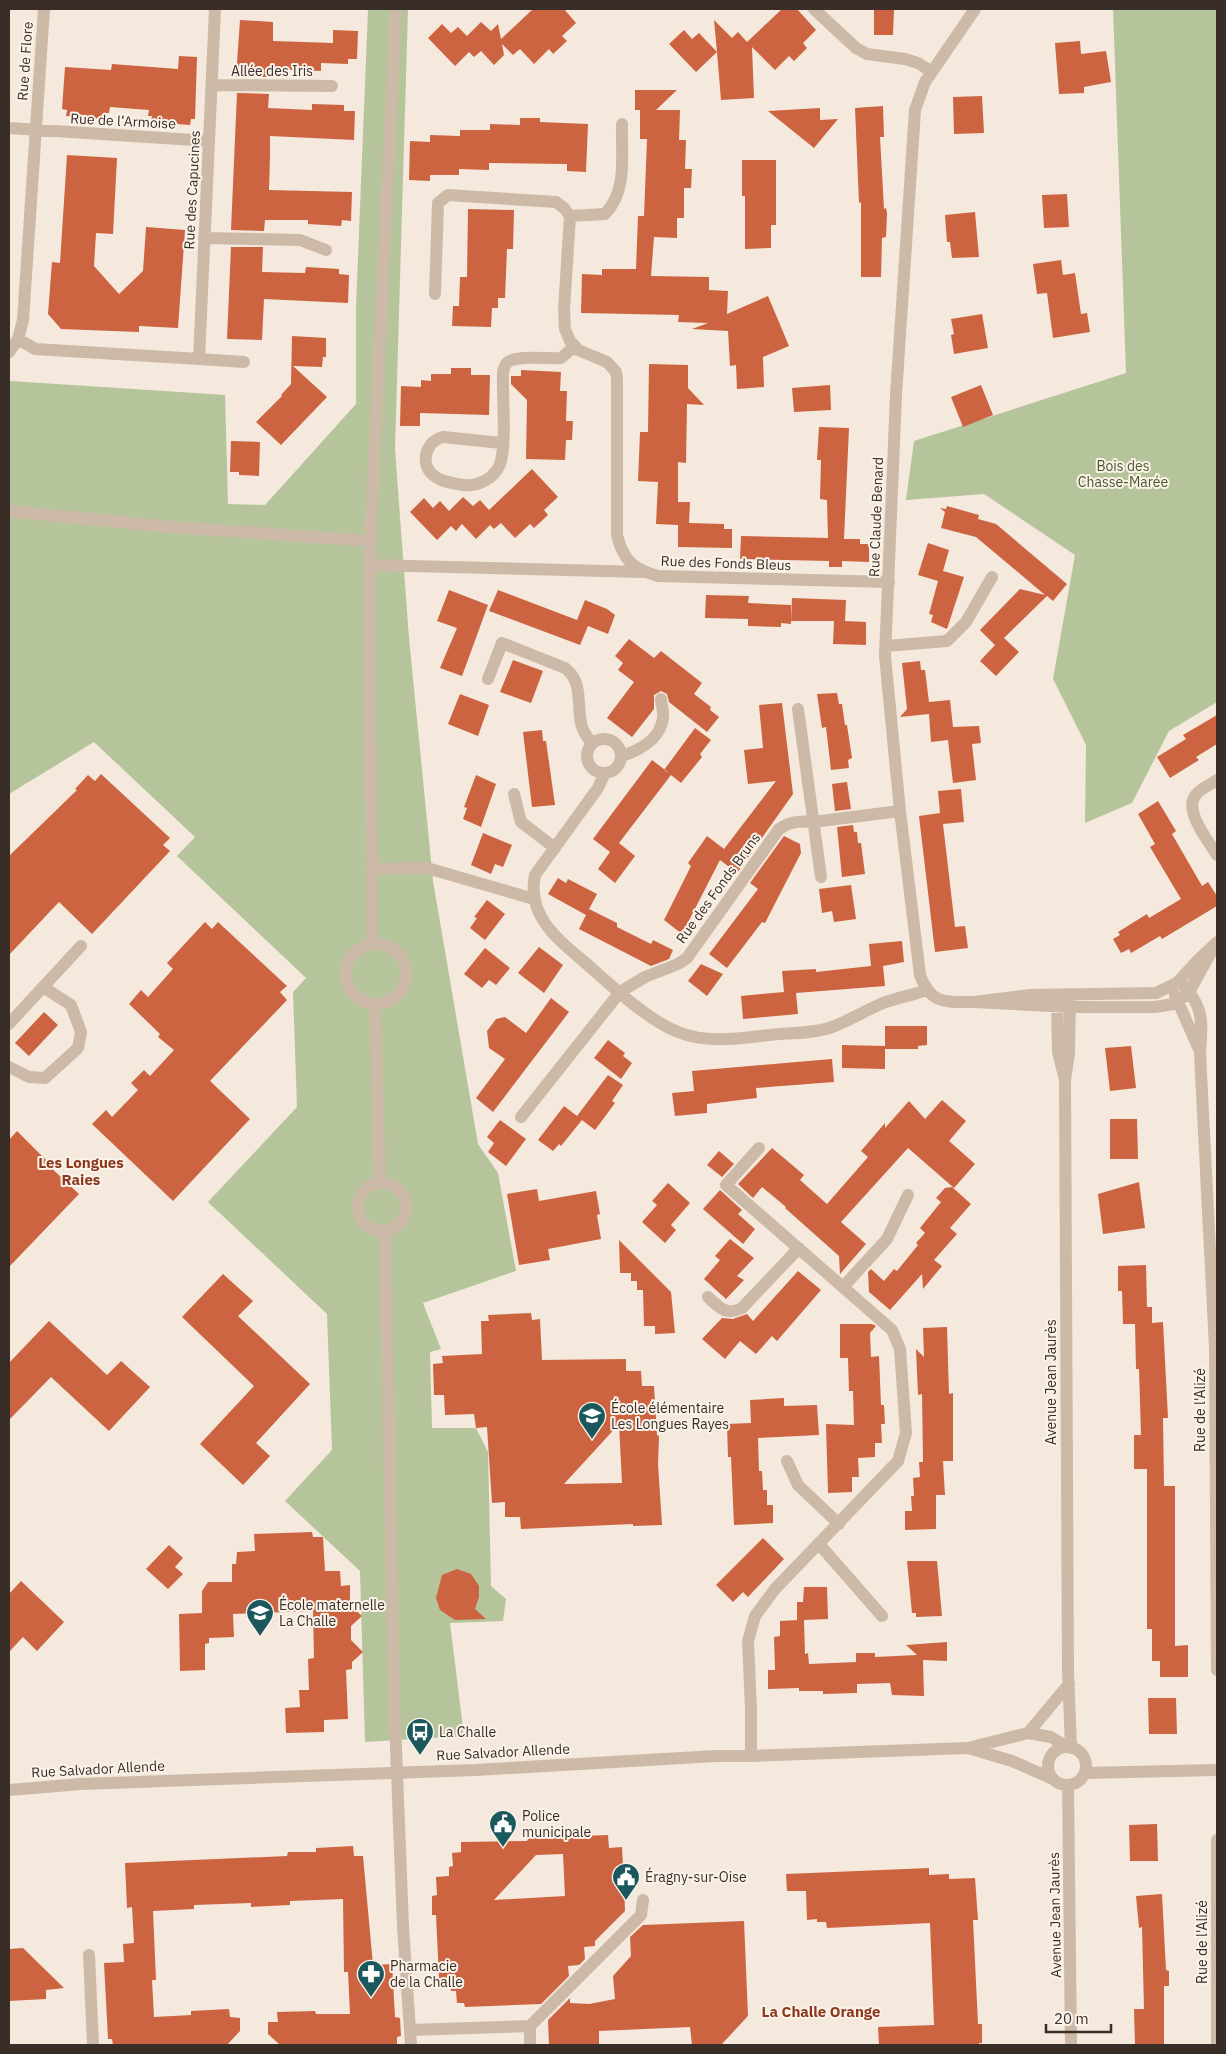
<svg xmlns="http://www.w3.org/2000/svg" width="1226" height="2054" viewBox="0 0 1226 2054" font-family="'IBM Plex Sans',sans-serif">
<style>
.green{fill:#b6c49b}
.building{fill:#cd6441;fill-rule:evenodd}
.lines{fill:none;stroke-linecap:round;stroke-linejoin:round}
.minor{stroke:#cdb9a7;stroke-width:12}
.minor-bridge{stroke:#cdb9a7;stroke-width:12}
.labels{text-anchor:middle;stroke-width:4;stroke-linejoin:round;paint-order:stroke}
.street-label{font-size:14px;fill:#392d28;stroke:#fbf3e9}
.park-label{font-size:14px;fill:#47582a;stroke:#fbf3e9}
.poi-label{font-size:14px;fill:#392d28;stroke:#fbf3e9;text-anchor:start}
.neighbourhood-label{font-size:15px;font-weight:bold;fill:#8c381c;stroke:#fbf3e9}
</style>
<rect width="100%" height="100%" fill="#f4e9dc"/>
<path class="green" d="M368,9h40l-13,440 14,189 24,243 45,263 20,29 18,98 -93,32 18,46 -11,3 2,76h44l12,24 3,134 15,13 -3,22 -53,2 14,113 -99,6 -5,-171 -75,-70 47,-51 -5,-136 -119,-112 89,-95 -4,-115 13,-14 -129,-122 18,-19 -101,-95 -85,52v-412l2,-1 214,14 3,109 37,1 91,-101v-97z
M1113,9h104v693l-48,29 -37,72 -47,20 1,-78 -33,-66 22,-124 -91,-61 -78,6 8,-59 212,-68z"/>
<path class="building" d="M533,9h31l12,14 -14,13 5,5 -14,13 -4,-5 -15,15 -14,-15 -7,6 -11,-11 2,11 -10,10 -13,-14 -7,6 -5,-5 -14,14 -27,-28 14,-14 9,9 7,-6 9,9 14,-14 10,9 7,-7 3,15z
M782,9h15l19,21 -13,13 4,5 -13,13 -5,-5 -14,14 -27,-27 4,4 2,51 -33,2 -4,-48 -21,20 -27,-28 15,-14 8,9 7,-6 18,19 -3,-32 18,18 6,-6 9,10z
M874,9h20l-1,26h-19z
M240,20l33,2v19l60,2v-13l25,1 -1,28h-9v5l-27,-1v8l-51,-2v8h-34z
M1080,41l1,13 25,-3 5,31 -27,5v6l-25,1 -4,-51z
M179,56l18,1 -2,62h-4l-1,6 -39,-3 1,-6h-4l1,-6 -39,-3 -1,6h-3l-1,6 -39,-3 1,-6 -5,-1 3,-42 46,3 1,-6 66,5z
M635,90h42l-21,20h24l-1,30h7l-1,29h7l-1,19h-7v30h-7v20l-23,-1 -3,39 58,1v13l19,1 -1,23 41,-18 21,50 -26,11 1,30 -27,2 -1,-24 -6,1 -2,-35 -36,-2 16,-6 -30,-1 1,-7 -98,-2 1,-39 20,1v-6h34l2,-53h6l3,-77h-7v-29h-5z
M237,93l32,1 -1,14 44,2v-6l32,1v6h11l-1,29 -84,-4v20l-1,34 83,2 -1,29 -9,-1 -1,6 -33,-2v-4h-43l-1,11 -33,-1z
M982,96l2,37 -30,1 -1,-37z
M883,106l1,31h-4l4,72 2,-1 1,5 -1,24 -4,1 -1,39h-20v-75l-2,1 -4,-95z
M820,108v12l18,-1 -24,29 -46,-37z
M520,118h20v4l48,2 -2,48 -19,-1v-7l-78,-1v7l-30,-1v6h-29v6l-21,-1 1,-39 20,1v-7l30,1v-6h30v-6l30,1z
M67,155l50,3 -4,76 -17,-1 -2,33 25,28 24,-23 3,-44 39,3 -7,98 -39,-2v6l-78,-3 -13,-15 4,-52 8,1z
M742,160h34v65h-5v23l-26,1v-53h-3z
M1067,194l2,33 -25,1 -2,-33z
M468,209l46,1 -1,39h-6l-2,49h-7v10h-6l-1,19 -39,-1 1,-20h6l1,-29h7z
M975,212l4,45 -27,1 -2,-16h-3l-2,-27z
M231,247h32l-1,25 43,1 1,-6 33,2v5l10,1 -1,28 -84,-4 -2,41 -35,-1z
M1061,260l2,15 12,-2 6,41 6,-1 3,19 -37,6 -6,-45 -10,1 -4,-30z
M982,314l6,34 -34,6 -3,-19 3,-1 -3,-15z
M292,336l34,2v19h-3l-1,10 -29,-1 34,31 -46,48 -25,-23 26,-26 -1,-1 10,-11z
M649,364l39,1v23l16,17 -17,-1 -1,59 -8,-1v40h12l-1,21 35,1v5h8v19l-54,-1v-22l-22,-1 2,-42 -20,-1 2,-49h8z
M451,368h20v7h19l-1,40 -69,-2v13h-20l1,-40 20,1v-7l10,1v-7h20z
M521,370l40,2 -1,19h7l-1,30h7l-1,19h-6l-1,20 -39,-1 1,-59 -16,-16v-8h10z
M830,385l1,25 -37,2 -2,-24z
M981,385l12,30 -30,12 -12,-30z
M819,427l30,1 -5,111h16v5h9v18l-27,-1v6h-13v-6l-89,-2 1,-23 87,2 -1,-38 -7,-1 1,-39h-4z
M231,441l29,1 -1,34 -20,-1v-3h-9z
M532,469l26,28 -14,13 4,5 -14,13 -4,-4 -15,14 -14,-15 -7,6 -4,-4 -14,14 -14,-15 -6,7 -5,-5 -14,14 -27,-28 14,-14 9,10 7,-7 9,10 14,-14 10,9 7,-6 9,10z
M947,506l32,9 -1,4 18,5 71,60 -14,17 -6,-5 -43,42 15,14 -23,24 -16,-15 15,-16 -15,-15 40,-41 25,6 -69,-58 -35,-9 4,-16 -5,-4 6,1z
M928,543l21,7 -6,21 21,6 -17,52 -16,-7 2,-7 -4,-1 9,-33 -20,-6z
M449,590l39,15 -26,71 -22,-8 17,-40 -20,-7z
M498,590l79,30 8,-20 22,9 8,6 -7,19 -20,-8 -8,19 -91,-34z
M706,595l43,1 -1,7 43,2v19l-10,-1v4l-33,-1v-7l-43,-1z
M792,598l54,2 -1,21 21,1v23l-33,-1 1,-23h-43z
M629,639l25,19 7,-7 41,32 -8,11 17,13 -1,3 9,7 -12,15 -38,-30 -2,-8 -6,-3 -7,4v14l-22,28 -25,-19 27,-36 -16,-12 5,-7 -8,-7z
M513,660l30,11 -12,32 -31,-11z
M920,661l1,9h4l4,32 21,-2 3,27 26,-1 2,17 -9,1 4,36 -23,3 -5,-43 -17,2 -2,-28 -29,3 7,-8 -5,-46z
M837,693l2,11h3l3,21h2l5,33 -4,2 1,8 -18,2 -5,-43 -4,1 -5,-34z
M460,694l29,11 -11,31 -30,-12z
M782,703l11,91 -56,79 -17,-13 -38,74 -18,-14 27,-54 -3,-3 19,-27 17,13 52,-68 -28,3 -4,-34 19,-2 -4,-43z
M1217,715v29l-21,13 3,3 -29,18 -13,-21 29,-18 -3,-4z
M695,728l16,12 -11,14 2,3 -21,26 -10,-8 -52,68 16,13 -20,27 -17,-14 12,-17 -17,-13 59,-79 17,13 -5,-3z
M542,730l1,11h3l9,64 -23,2 -9,-75z
M101,774l69,64 -7,7 7,6 -78,83 -33,-32 -50,53v-99l68,-66 -2,-1 13,-14 7,6z
M476,775l20,9 -15,43 -18,-8 4,-11 -3,-1z
M847,782l4,27 -16,2 -3,-27z
M961,789l3,33 -21,2 12,103 10,-1 3,22 -33,4 -16,-136 21,-3 -2,-22z
M1158,801l18,30 -4,3 30,52 6,-4 9,14v10l-55,33 -2,-3 -29,17 -2,-4 -8,4 -8,-14 7,-4 -2,-3 29,-18 2,4 32,-19 -31,-52 5,-3 -17,-30z
M853,825l1,7h3l1,11h3l4,31 -23,3 -5,-50z
M483,833l29,12 -9,22 -8,-3 -4,10 -20,-9z
M784,836l16,8 1,9 -36,70 -3,-1 -35,46 -18,-14 49,-65 -8,-6z
M558,878l8,5 2,-4 29,15 -11,21 -38,-21z
M851,885l5,34 -22,3 -2,-11 -10,2 -3,-24z
M487,900l18,14 -20,26 -15,-12 7,-10 -3,-1z
M589,909l28,14v4l34,17 2,-4 20,10 -4,9 -18,7 -72,-37z
M205,922l7,7 6,-7 69,64 -7,6 7,8 -77,81 40,38 -77,82 -81,-77 14,-14 6,7 26,-27 -7,-7 13,-13 6,6 24,-26 -16,-13 2,-3 -31,-30 12,-14 7,7 25,-28 -6,-6z
M902,941l2,21 -21,4 2,20 -89,7 2,21 -55,5 -2,-23 43,-4 -2,-21 34,-2v3l55,-6 -2,-22z
M539,947l24,18 -19,28 -26,-20z
M485,948l25,20 -14,17 -7,-5 -7,8 -18,-14z
M701,964l22,10 -16,22 -19,-15z
M551,998l18,14 -76,100 -17,-14 29,-39 -16,-11 -2,-17 9,-12 9,-2 21,16z
M44,1012l14,13 -29,31 -14,-13z
M885,1026h42v19l-9,1v3h-33z
M608,1040l17,13 -2,3 9,7 -11,16 -27,-21z
M842,1045l43,1v23l-43,-1z
M1131,1046l5,42 -26,3 -5,-43z
M832,1059l2,23 -78,6 1,10 -50,6v9l-32,3 -3,-23 22,-2 -2,-20z
M608,1075l15,10 -11,16 3,2 -20,27 -13,-10 -21,26 -2,-2 -6,7 -15,-11 26,-34 13,10z
M942,1100l24,21 -17,20 26,23 -21,24 -46,-40 -67,74 25,22 -26,30 -1,-18 -54,-48 1,-1 -24,-20 -9,11 -15,-14 34,-36 32,27 -4,5 27,24 41,-47 -7,-6 24,-28v5l24,-27 16,18z
M1110,1119h27l1,40h-28z
M500,1120l26,19 -20,27 -18,-14 6,-9 -7,-6z
M17,1131l31,31 -2,1 33,31 -70,73v-127z
M719,1151l15,13 -12,13 -15,-12z
M1139,1182l6,46 -42,6 -5,-40z
M668,1183l22,20 -19,22 5,5 -11,13 -23,-21 15,-17 -5,-4z
M952,1187l19,17 -21,24 7,6 -23,26 8,6 -19,23 -1,-15 -32,36 -21,-18 -1,-20 3,-3 13,12 10,-12 3,2 21,-26 -2,-2 9,-10 -5,-5 21,-26 -5,-4 9,-10z
M537,1189l2,12 57,-10 4,23 -3,1 4,24 -53,10 2,11 -31,5 -12,-71z
M720,1190l22,20 -4,4 17,15 -12,15 -40,-35z
M730,1239l24,19 -17,18 7,4 -18,19 -22,-20 16,-19 -5,-4z
M619,1240l52,52 4,41 -20,1v-8h-11l-1,-36h-6v-9h-6v-8h-11z
M1146,1265l1,42h5v16l11,-1 5,96h-5l1,68h11v160l13,-1v32h-28v-16h-8v-32h-5v-160h-13v-34h7l-2,-66h-3l-1,-45h-12l-1,-33h-4v-25z
M798,1271l23,19 -44,51 -5,-5 -16,18 -16,-13 -15,18 -23,-20 20,-21 11,1 14,-5 6,7z
M223,1274l30,27 -15,15 72,68 -54,59 14,13 -27,29 -43,-41 54,-58 -72,-69z
M531,1313l1,7 8,-1 2,41 84,-1v12h15l1,15h12l3,49 2,1 -1,28 4,61 -29,1v-2l-112,5 -1,-12h-15v-15l-13,1 -5,-76 -11,1 -2,-14 -29,1 -1,-20h-10l-1,-31 10,-1 -1,-7 40,-2 -1,-33h8l-1,-6zM619,1424l3,59 -58,1z
M49,1321l58,54 14,-14 29,26 -41,44 -58,-54 -42,43v-57z
M840,1324h32l4,2 -6,7 1,24 8,-1 2,49h3l1,19h-4l1,19h-7v14l-17,1 1,19h-7v15l-24,1 -2,-69 28,1 -1,-34h-4l-1,-33h-8z
M947,1327l2,67 4,-1v68h-10l2,34h-9v34l-31,1v-19h7l-1,-15h3l-1,-18 7,-1 -1,-15h4l-1,-68 -4,1 -2,-46 8,8 -1,-29z
M784,1398v8l33,-1 2,30 -61,3 1,33h3l1,19h4v15h6v18l-39,2 -3,-68h-3l-1,-33 24,-1 -1,-23z
M312,1532l1,5h10l2,34h15l1,15 9,-1v20l12,11 -11,10v14l12,12 -11,10v7l-6,1 2,49 -24,1v12l-38,1 -1,-25 15,-1 -1,-17h10l-1,-31 6,-1 -1,-47 -80,3 1,23 -25,1v5l-4,1v26l-25,1 -1,-57 23,-1v-22l6,-9h24v-18h4l1,-12 18,-1 -1,-17z
M763,1538l21,21 -36,38 -5,-5 -10,10 -17,-17z
M169,1545l14,13 -8,9 8,7 -15,15 -22,-20z
M907,1561h30l5,55 -26,1v-4h-4z
M457,1569l14,5 8,12v11l-4,12 11,10 -31,1 -15,-10 -4,-12 6,-23z
M21,1581l43,41 -27,29 -14,-14 -14,15v-58z
M804,1587h23l1,32 -24,1 1,34 3,-1 1,11 47,-2v-9h19v4l42,-2 -11,-10 41,-3v19l-24,-1 1,36 -32,-1 -2,-12 -33,1v9l-34,1v-3h-24v-3l-31,1v-19h7l-1,-33 6,-1v-15l19,-1h-2v-18h6z
M1148,1698h28l1,36h-28z
M1157,1824l1,37h-28l-1,-36z
M608,1835l1,13 13,-1 1,19 2,2 1,10 -2,2 1,31 -30,30v5l-11,1 1,12 -6,6 -11,1 1,10 -28,28 -76,3 -1,-4h-7l-1,-12h-5l-1,-13h-11l-3,-63h-4v-19l5,-1 -1,-18 13,-1v-9l4,-1 -1,-13 9,-1v-10l66,-1 2,-3zM563,1854l2,42 -71,4 42,-45z
M353,1846l1,10h9l10,109 19,-1 3,53 5,1 1,18 -4,1v8h-117l-12,-11v-12h10l-1,-10 38,-1 1,3h34l-2,-42h-4l-1,-73 -53,2v4l-39,2v-4l-57,2v4l-41,2 3,69h-4l2,37 37,-2v-4l38,-2 1,8 10,1v13l-13,14h-114l-1,-6h-4l-4,-76 20,-1 -1,-18 11,-1 -2,-36 -5,1 -2,-45 162,-7 1,-4h28v-4z
M929,1868v7l20,-1v5l26,-1 3,42h-5l5,104h4v19h-3v2h-100l-1,-18 56,-2 -4,-102 -103,5 -1,-6h-9v-3l-10,1 -1,-29h-19l-1,-17z
M1162,1894l4,76 3,1v15h-5v59h-29l-1,-36h10l-2,-82 -3,1 -3,-32z
M744,1921l4,95 -27,29h-29l-2,-18 -91,4v14h-50l-1,-25 22,-22v5l19,1 26,-5 -2,-23 18,-20 -1,-19 13,-12z
M23,1948l41,40 -18,2v9l-37,2v-52z"/>
<g class="lines">
<path class="minor" d="M814,9l42,39 11,6 38,5 13,4 14,9
M212,85l120,1
M622,124c-1,32 6,66 -17,90l-35,2 -6,94 1,19 5,12 8,9 29,12 9,10 1,7v156c6,25 16,34 41,41l231,6
M9,128l200,13
M204,238l96,2 26,10
M435,294l3,-91 10,-8 108,7 8,6 6,8
M18,339l17,10 164,10 16,-350
M9,352l9,-13 5,-19 21,-311
M199,359l45,3
M502,443l-59,-6c-16,4 -23,24 -12,36 8,9 22,10 32,12 15,2 32,-7 37,-21 7,-19 2,-69 3,-92 1,-4 2,-8 5,-10 10,-7 40,-3 53,-4l14,-12
M9,511l162,16 199,14
M370,565l273,7
M886,646l61,-5 19,-19 26,-45
M488,679l14,-36 63,25c18,13 12,36 16,55 1,8 7,15 11,21
M798,709l23,168
M587 756a17 17 0 1 1 34 0a17 17 0 1 1-34 0Z
M622,756c18,-6 38,-16 41,-38 1,-6 -2,-14 -2,-19
M605,773l-7,15 -63,87c-8,38 19,62 46,84 27,23 64,60 97,73 31,13 68,5 101,2 17,-1 36,-1 53,-7 17,-6 34,-17 51,-24 14,-5 29,-8 44,-13
M1217,780c-7,5 -18,9 -22,16 -11,15 14,46 22,59
M514,794l7,28 34,26
M372,869l-3,-198 1,-130 26,-532
M1216,943l-28,51 -15,10 -18,3h-85l-96,-5 56,-7 126,-2 21,-10 20,-22 20,-19
M372,944v-75l55,-1 107,31
M346 974a30 30 0 1 1 60 0a30 30 0 1 1-60 0Z
M1179,981c26,25 23,40 21,73l15,294 2,322
M43,987l38,-41
M1175,995l23,52
M1057,1000l1,52 7,28 4,-27 1,-54
M974,1002c-28,0 -43,3 -54,-27l-20,-164 -15,-155 11,-261 19,-285 10,-28 50,-73
M375,1004l5,179
M9,1024l34,-37 28,18 10,27 -3,16 -33,30 -16,-1 -20,-10
M1065,1080l3,591 3,77
M521,1117l99,-125 25,-15 33,-13 9,-6 92,-129c12,-8 21,-8 34,-7l87,-11
M358 1207a24 24 0 1 1 48 0a24 24 0 1 1-48 0Z
M385,1231l9,466
M843,1287l44,-48 21,-44
M708,1297c12,11 18,19 34,11l57,-60
M787,1461l11,24 41,39
M819,1544l63,72
M1028,1733l41,-49
M1048 1766a19 19 0 1 1 38 0a19 19 0 1 1-38 0Z
M968,1748l44,13 41,18
M751,1756v-47l-3,-68 7,-25 20,-27 123,-128 8,-28 -6,-84 -8,-19 -166,-145 33,-37
M1085,1773l132,-3
M1068,1785l3,260
M9,1790l72,-6 395,-14 240,-14h35l217,-8 60,-15 23,4 16,10
M403,1926l8,119
M89,1955l4,90
M530,2026l111,-111 2,-15
M410,2030l120,-4v19
M1217,2045v-205"/>
<path class="minor-bridge" d="M394,1697l9,229"/>
</g>
<defs>
<symbol id="school-pin" viewBox="-11 -11 22 30"><path d="M0 17L-7.5 6A9.5 9.5 0 1 1 7.5 6Z" fill="#1b585d" stroke="#fbf3e9"/><path d="M0-5L7-2L0 1L-7-2ZM-4 1L0 2.5L4 1V4Q0 6-4 4Z" fill="#fff"/></symbol>
<symbol id="bus-pin" viewBox="-11 -11 22 30"><path d="M0 17L-7.5 6A9.5 9.5 0 1 1 7.5 6Z" fill="#1b585d" stroke="#fbf3e9"/><path d="M-5-6H5V4H4V6H2V4H-2V6H-4V4H-5ZM-3.5-4V0h7V-4ZM-3.5 1.2v1.5H-2V1.2ZM2 1.2v1.5H3.5V1.2Z" fill="#fff"/></symbol>
<symbol id="civic-pin" viewBox="-11 -11 22 30"><path d="M0 17L-7.5 6A9.5 9.5 0 1 1 7.5 6Z" fill="#1b585d" stroke="#fbf3e9"/><path d="M-.6-6.5H3V-4.5H.6V-3L4-1V1h2V6H-6V1h2V-1L-.6-3ZM-1.2 2.5V6h2.4V2.5Z" fill="#fff"/></symbol>
<symbol id="pharmacy-pin" viewBox="-11 -11 22 30"><path d="M0 17L-7.5 6A9.5 9.5 0 1 1 7.5 6Z" fill="#1b585d" stroke="#fbf3e9"/><path d="M-2-6h4v4h4v4h-4v4h-4v-4h-4v-4h4Z" fill="#fff"/></symbol>
</defs>
<g fill-rule="evenodd">
<use href="#school-pin" x="576" y="1400" width="32" height="43"/>
<use href="#school-pin" x="244" y="1597" width="32" height="43"/>
<use href="#bus-pin" x="404" y="1716" width="32" height="43"/>
<use href="#civic-pin" x="487" y="1808" width="32" height="43"/>
<use href="#civic-pin" x="610" y="1861" width="32" height="43"/>
<use href="#pharmacy-pin" x="355" y="1958" width="32" height="43"/>
</g>
<g class="labels">
<g class="street-label">
<text transform="translate(25 61) rotate(-86)" y="5">Rue de Flore</text>
<text x="272" y="76">Allée des Iris</text>
<text transform="translate(123 121) rotate(3)" y="5">Rue de l’Armoise</text>
<text transform="translate(192 190) rotate(-87)" y="5">Rue des Capucines</text>
<text transform="translate(876 517) rotate(-88)" y="5">Rue Claude Benard</text>
<text transform="translate(726 563) rotate(2)" y="5">Rue des Fonds Bleus</text>
<text transform="translate(718 888) rotate(-54)" y="5">Rue des Fonds Bruns</text>
<text transform="translate(1051 1382) rotate(-90)" y="5">Avenue Jean Jaurès</text>
<text transform="translate(1200 1410) rotate(-90)" y="5">Rue de l'Alizé</text>
<text transform="translate(503 1752) rotate(-3)" y="5">Rue Salvador Allende</text>
<text transform="translate(98 1769) rotate(-3)" y="5">Rue Salvador Allende</text>
<text transform="translate(1055 1915) rotate(-91)" y="5">Avenue Jean Jaurès</text>
<text transform="translate(1202 1942) rotate(-90)" y="5">Rue de l'Alizé</text>
</g>
<g class="park-label">
<text x="1123" y="471">Bois des<tspan x="1123" dy="16">Chasse-Marée</tspan></text>
</g>
<g class="poi-label">
<text x="611" y="1413">École élémentaire<tspan x="611" dy="16">Les Longues Rayes</tspan></text>
<text x="279" y="1610">École maternelle<tspan x="279" dy="16">La Challe</tspan></text>
<text x="439" y="1737">La Challe</text>
<text x="522" y="1821">Police<tspan x="522" dy="16">municipale</tspan></text>
<text x="645" y="1882">Éragny-sur-Oise</text>
<text x="390" y="1971">Pharmacie<tspan x="390" dy="16">de la Challe</tspan></text>
</g>
<g class="neighbourhood-label">
<text x="81" y="1168">Les Longues<tspan x="81" dy="17">Raies</tspan></text>
<text x="821" y="2017">La Challe Orange</text>
</g>
</g>
<rect width="1226" height="2054" fill="none" stroke="#392d28" stroke-width="20"/>
<path d="M1046 2024v8h65v-8" fill="none" stroke="#392d28" stroke-width="2.5"/>
<text x="1054" y="2024" font-size="15" fill="#392d28" stroke="#fbf3e9" stroke-width="4" paint-order="stroke">20 m</text>
</svg>
